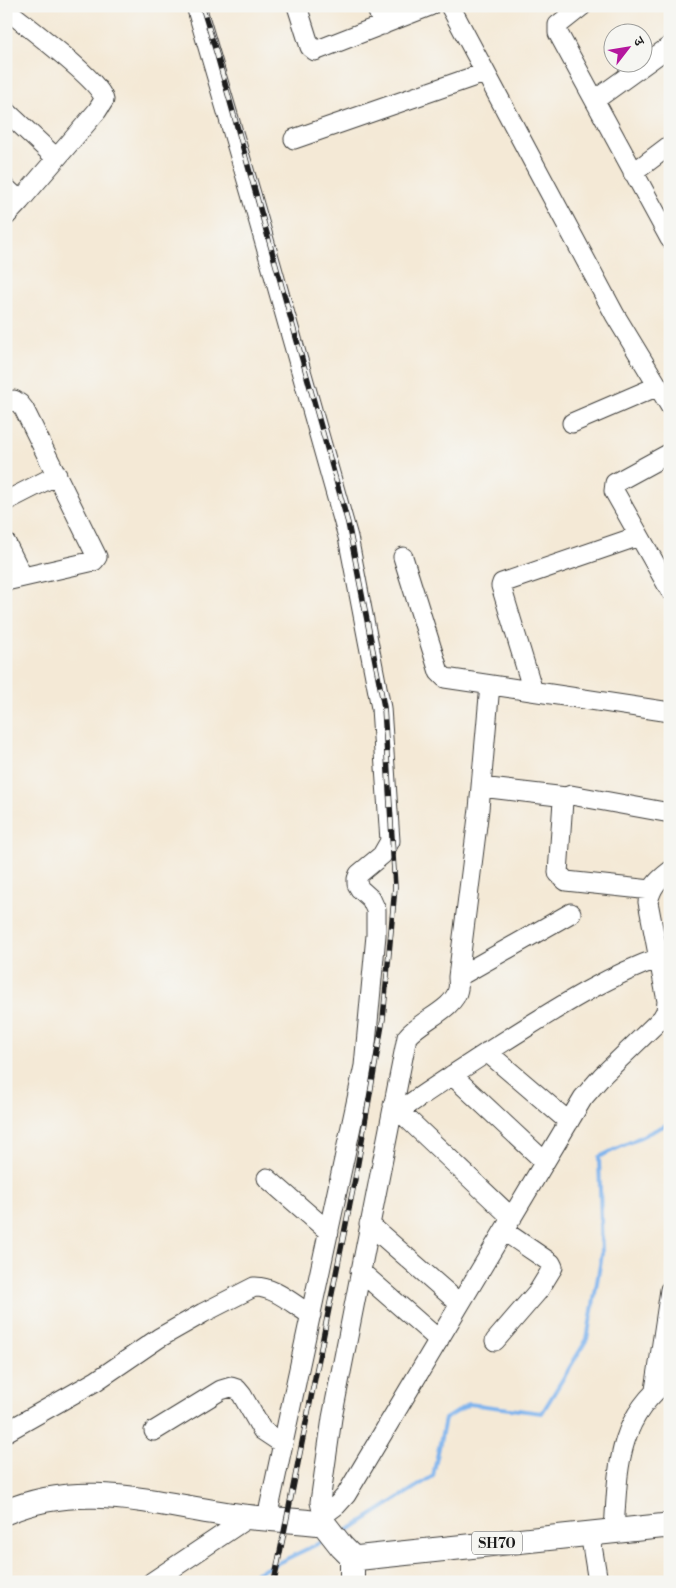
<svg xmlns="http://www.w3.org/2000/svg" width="676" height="1588" viewBox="0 0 676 1588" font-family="'Libre Bodoni','Noto Serif Devanagari',serif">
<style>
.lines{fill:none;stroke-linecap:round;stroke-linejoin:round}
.stream{stroke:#7fb4ed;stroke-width:4}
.minor-casing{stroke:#3c3b38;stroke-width:21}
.major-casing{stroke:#3c3b38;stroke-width:26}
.minor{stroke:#fff;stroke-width:19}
.major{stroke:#fff;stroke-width:24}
.rail-casing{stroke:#1c1c1c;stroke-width:5.5}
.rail{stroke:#f6f6f2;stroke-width:4;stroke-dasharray:11;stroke-linecap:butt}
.labels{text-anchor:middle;stroke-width:5;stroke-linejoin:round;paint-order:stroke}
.shield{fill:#f6f6f2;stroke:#5d5d5c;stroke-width:1}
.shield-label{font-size:14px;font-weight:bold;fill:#1c1c1c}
</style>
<rect width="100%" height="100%" fill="#f6f6f2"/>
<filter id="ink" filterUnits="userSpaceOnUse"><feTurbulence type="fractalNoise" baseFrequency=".02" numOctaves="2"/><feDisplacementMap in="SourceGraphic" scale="10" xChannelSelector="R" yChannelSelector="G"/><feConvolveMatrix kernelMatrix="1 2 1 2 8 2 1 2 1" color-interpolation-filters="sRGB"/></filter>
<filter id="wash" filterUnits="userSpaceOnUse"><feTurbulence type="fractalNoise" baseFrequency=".0096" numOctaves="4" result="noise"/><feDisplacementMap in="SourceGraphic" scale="20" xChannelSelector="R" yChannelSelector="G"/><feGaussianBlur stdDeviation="1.12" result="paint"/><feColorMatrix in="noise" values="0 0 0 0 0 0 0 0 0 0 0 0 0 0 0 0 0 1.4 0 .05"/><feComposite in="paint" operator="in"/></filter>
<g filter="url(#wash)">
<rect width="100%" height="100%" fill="#f4e9d6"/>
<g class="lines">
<path class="stream" d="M341,1533l11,-5 81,-52 12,-57 24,-15 73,9 45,-74 15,-85 -3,-97 71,-34
M238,1582l88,-42"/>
</g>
</g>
<g filter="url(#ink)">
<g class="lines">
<defs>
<path id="minor" d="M196,6l55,188 97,343 33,171 9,133 -8,14 -23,19 -2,5v5l3,5 11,10 5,11v25l-12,131 -97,452
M297,6l13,41 5,4 115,-45
M376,6l7,19
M450,6l165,309 55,91
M582,6l-24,19v8l112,206
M6,11l6,3c17,14 90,68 92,86l-7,11 -77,90 -14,-13
M595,100l75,-54
M6,111l50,47
M294,139l190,-66
M633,173l37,-28
M6,216l14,-15
M6,403l8,-3 6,4 4,5 73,148 -3,4 -88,20
M572,423l86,-37
M670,453l-55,30 -1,8 56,99
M6,501l51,-26
M6,543l17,34
M403,557l36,115 6,6 225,34
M533,691l-32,-105 1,-3 137,-47
M481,787l85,10
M651,890l-85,-9 -8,-8 5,-72 3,-4 5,-2 99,18
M458,977l113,-64
M487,1052l82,70
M452,1075l93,87
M393,1105l119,113
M399,1111c42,-29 85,-57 128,-84 43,-27 84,-52 132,-69
M267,1178l62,54
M369,1224l91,80
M360,1271l79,69
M495,1341l44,-51 14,-23 -2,-4 -47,-32
M655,1390l15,-100
M154,1431l67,-41 10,-3 6,2 5,6 20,35 21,14
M6,1432l90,-51 63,-43 44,-25 51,-26c20,-1 40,18 57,28
M323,1515l-3,-13 12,-84 75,-381c12,-16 48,-28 51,-48 1,-4 0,-8 0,-12l21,-168 11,-124
M314,1522l23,-17 9,-10 237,-397 20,-23 59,-57 4,-7 1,-10 -19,-99c4,-16 9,-21 22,-31
M614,1531c4,-61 2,-112 56,-152
M590,1533l8,49
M152,1582l97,-65"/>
<path id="major" d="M6,1512c81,-35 160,-4 242,5 25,3 49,3 76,7l18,23 13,13
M352,1582v-19l6,-5 305,-32 7,1"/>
</defs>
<use href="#minor" class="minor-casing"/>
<use href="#major" class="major-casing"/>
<use href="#minor" class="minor"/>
<use href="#major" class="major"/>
<defs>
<path id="rail" d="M202,6l15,49 131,468 36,184 11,180 -12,132 -27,155 -82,408"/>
</defs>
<use href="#rail" class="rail-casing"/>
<use href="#rail" class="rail"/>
</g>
</g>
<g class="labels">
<rect class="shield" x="472" y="1531.5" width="50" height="23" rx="4"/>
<g class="shield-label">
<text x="497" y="1548">SH70</text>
</g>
</g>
<rect width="676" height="1588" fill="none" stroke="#f6f6f2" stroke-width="25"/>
<g transform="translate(628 48) rotate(59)"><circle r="24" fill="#f6f6f2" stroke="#9f9f9c"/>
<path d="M0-4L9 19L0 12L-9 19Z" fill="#b5179e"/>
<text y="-8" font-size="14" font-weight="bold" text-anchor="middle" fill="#1c1c1c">उ</text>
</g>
</svg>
